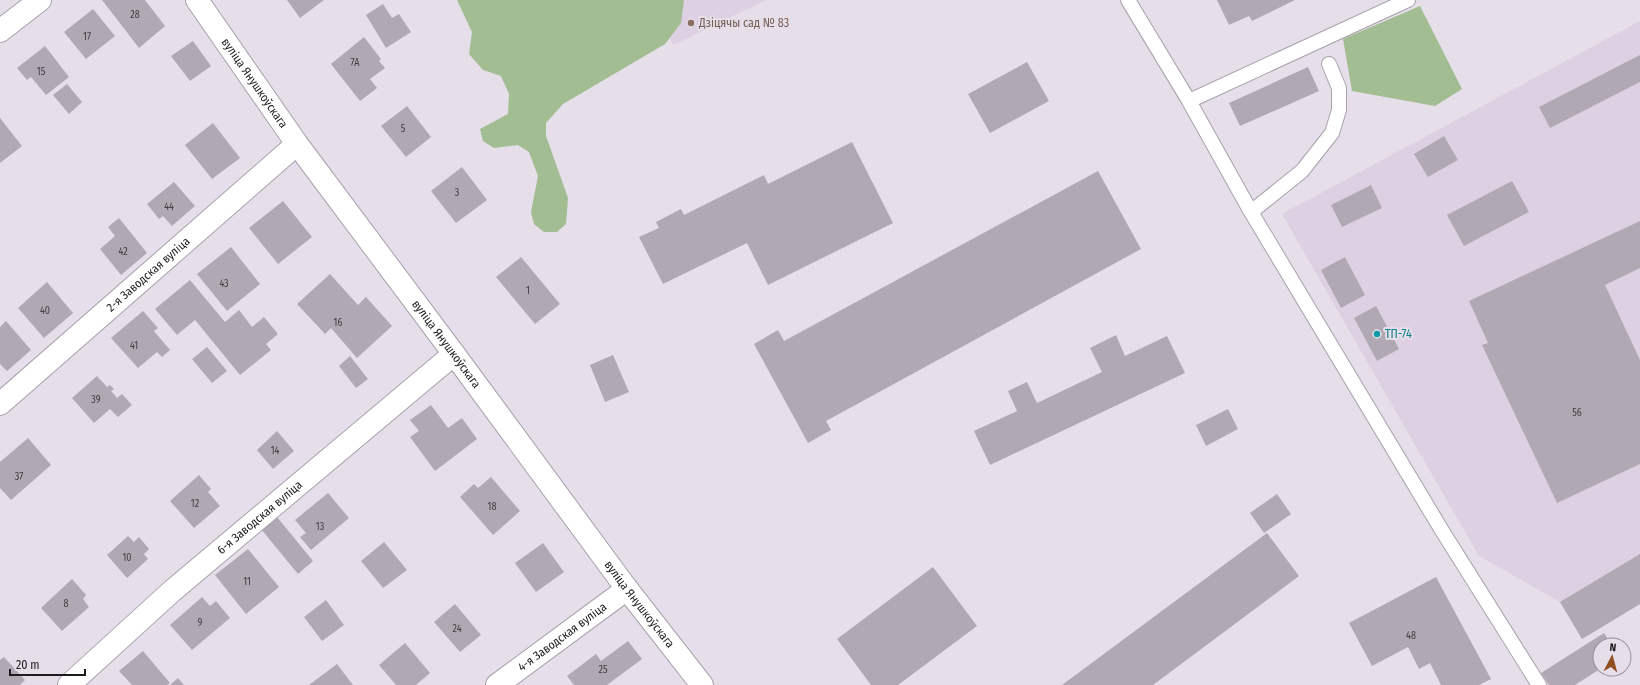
<svg xmlns="http://www.w3.org/2000/svg" width="1640" height="685" viewBox="0 0 1640 685" font-family="'Fira Sans Condensed',sans-serif">
<style>
.built{fill:#dcd0e2}
.green{fill:#a1bd91}
.building{fill:#b0a9b3}
.lines{fill:none;stroke-linecap:round;stroke-linejoin:round}
.lane-casing{stroke:#a8a1ac;stroke-width:16}
.street-casing{stroke:#a8a1ac;stroke-width:24}
.lane{stroke:#fff;stroke-width:14}
.street{stroke:#fff;stroke-width:22}
.education-dot{fill:#8d6e63;stroke:#e6dee9;stroke-width:1.5}
.culture-dot{fill:#0f9aa8;stroke:#e6dee9;stroke-width:1.5}
.labels{text-anchor:middle;stroke-width:4;stroke-linejoin:round;paint-order:stroke}
.number-label{font-size:10px;fill:#423e44}
.education-label{font-size:12px;fill:#785e54;stroke:#e6dee9;text-anchor:start}
.street-label{font-size:12px;fill:#1d1b1f;stroke:#e6dee9}
.culture-label{font-size:12px;fill:#0d838f;stroke:#e6dee9;text-anchor:start}
</style>
<rect width="100%" height="100%" fill="#e6dee9"/>
<path class="built" d="M652,0h114l-93,45z
M1640,21v583l-58,35 -22,-37 -81,-46 -197,-342z"/>
<path class="green" d="M457,0h227l-3,23 -16,21 -102,60 -17,19v13l22,62 -2,26 -9,8h-13l-10,-8 -3,-12 7,-36 -9,-24 -11,-7 -24,3 -11,-7 -3,-12 28,-15 1,-20 -8,-18 -18,-6 -14,-16 3,-22z
M1420,6l42,83 -27,17 -83,-15 -9,-52z"/>
<path class="building" d="M102,0h43l20,26 -26,22z
M287,0h37l-24,18z
M1217,0h78l-43,21 -3,-5 -20,9z
M383,4l9,14 7,-4 12,18 -25,16 -20,-33z
M93,9l22,27 -29,23 -22,-27z
M364,37l17,22 -2,2 6,7 -15,11 7,9 -17,13 -29,-37z
M193,41l18,25 -21,15 -19,-25z
M45,46l24,31 -23,18 -15,-18 -4,3 -10,-12z
M1640,55v27l-90,46 -11,-21z
M1027,62l22,39 -59,32 -22,-39z
M1308,67l11,24 -79,35 -11,-23z
M67,84l15,18 -13,12 -16,-19z
M407,106l24,31 -25,20 -25,-31z
M0,118l22,28 -22,17z
M213,123l27,35 -28,21 -27,-34z
M1444,136l14,24 -30,17 -14,-23z
M852,142l41,81 -125,62 -21,-42 -84,41 -24,-47 20,-9 -3,-6 25,-13 3,6 80,-40 4,9z
M462,167l25,33 -31,23 -25,-32z
M1098,171l43,78 -315,172 5,9 -23,13 -54,-99 24,-14 6,11z
M1512,181l17,31 -65,34 -17,-31z
M174,182l21,24 -23,20 -9,-10 -4,3 -12,-15z
M1371,185l11,23 -40,19 -11,-22z
M283,201l29,36 -34,27 -29,-36z
M119,218l28,35 -26,22 -21,-26 15,-13 -7,-9z
M1640,221v47l-35,17 35,75v104l-83,39 -75,-158 6,-2 -19,-42z
M231,247l29,37 -33,27 -30,-37z
M521,257l39,47 -25,20 -39,-47z
M1345,257l20,38 -24,13 -20,-38z
M330,274l28,31 8,-8 26,29 -35,32 -26,-30 -6,6 -28,-30z
M190,280l35,42 14,-12 13,17 12,-10 14,17 -12,10 5,6 -31,25 -45,-55 -18,15 -22,-26z
M47,282l26,31 -29,25 -26,-30z
M1376,306l23,43 -22,12 -23,-43z
M143,311l15,17 -4,3 16,19 -8,7 -5,-5 -19,16 -27,-30z
M6,321l25,29 -24,21 -7,-7v-37z
M1116,335l9,21 42,-20 18,37 -195,92 -16,-34 43,-20 -9,-20 19,-9 10,21 65,-31 -12,-24z
M207,347l20,24 -15,12 -20,-24z
M613,355l16,37 -24,10 -15,-37z
M350,356l18,23 -12,9 -17,-22z
M97,376l10,11 3,-2 4,4 -3,2 6,7 5,-4 10,11 -14,12 -8,-8 -16,14 -22,-25z
M431,405l17,23 14,-10 15,21 -42,32 -25,-34 9,-6 -9,-11z
M1228,409l10,20 -32,17 -10,-21z
M277,431l17,20 -21,18 -16,-19z
M28,438l23,27 -40,35 -11,-12v-26z
M199,475l12,14 -3,3 12,14 -26,22 -24,-27z
M491,477l29,34 -27,24 -33,-38 14,-13 4,4z
M328,493l21,25 -38,32 -11,-13 6,-4 -11,-13z
M1277,494l14,20 -27,19 -14,-20z
M277,517l36,44 -15,13 -37,-45z
M1267,533l32,43 -146,109h-91z
M128,536l6,6 5,-5 10,12 -5,5 4,5 -21,19 -20,-23z
M384,542l23,28 -24,18 -22,-27z
M543,543l21,29 -28,20 -21,-29z
M248,549l31,38 -33,27 -31,-39z
M1640,554v50l-58,35 -22,-37z
M933,567l44,59 -79,59h-27l-34,-46z
M1436,577l55,102 -12,6h-38l-11,-22 -11,6 -11,-22 -36,19 -23,-43z
M72,579l14,16 -3,4 6,8 -27,24 -21,-23z
M202,597l8,9 6,-5 14,17 -38,32 -22,-25z
M326,600l18,25 -22,16 -18,-24z
M455,604l26,31 -21,17 -26,-30z
M1604,633l8,12h-12v24l-25,16h-26l-8,-12z
M628,641l14,18 -35,26h-33l-7,-9 29,-22 5,7z
M405,643l25,30 -14,12h-20l-17,-20z
M143,651l27,32 -3,2h-35l-13,-14z
M4,657l21,23 -5,5h-20v-25z
M337,664l16,21h-44z
M178,678l6,7h-14z"/>
<g class="lines">
<defs>
<path id="lane" d="M1128,0l61,101 62,111 190,317 98,156
M1189,101l219,-101
M1251,212l51,-41 30,-38 7,-23v-22l-10,-24"/>
<g id="street">
<path id="s1" d="M197,0l100,144 157,210 173,235 75,96"/>
<path d="M0,31l40,-31"/>
<path id="s2" d="M0,404l297,-260"/>
<path id="s3" d="M69,685l103,-94 282,-237"/>
<path id="s4" d="M497,685l130,-96"/>
</g>
</defs>
<use href="#lane" class="lane-casing"/>
<use href="#street" class="street-casing"/>
<use href="#lane" class="lane"/>
<use href="#street" class="street"/>
</g>
<circle class="education-dot" cx="691" cy="23" r="4"/>
<circle class="culture-dot" cx="1377" cy="334" r="4"/>
<g class="labels">
<g class="number-label">
<text x="135" y="18">28</text>
<text x="87" y="40">17</text>
<text x="355" y="66">7А</text>
<text x="41" y="75">15</text>
<text x="403" y="132">5</text>
<text x="457" y="196">3</text>
<text x="169" y="210">44</text>
<text x="123" y="255">42</text>
<text x="224" y="287">43</text>
<text x="528" y="294">1</text>
<text x="45" y="314">40</text>
<text x="338" y="326">16</text>
<text x="134" y="349">41</text>
<text x="96" y="403">39</text>
<text x="1577" y="416">56</text>
<text x="275" y="454">14</text>
<text x="19" y="480">37</text>
<text x="195" y="507">12</text>
<text x="492" y="510">18</text>
<text x="320" y="530">13</text>
<text x="127" y="561">10</text>
<text x="247" y="585">11</text>
<text x="66" y="607">8</text>
<text x="200" y="626">9</text>
<text x="457" y="632">24</text>
<text x="1411" y="639">48</text>
<text x="603" y="673">25</text>
</g>
<g class="education-label">
<text x="699" y="27">Дзіцячы сад № 83</text>
</g>
<g class="street-label">
<text dy="4" stroke="none"><textPath href="#s1" startOffset="101">вуліца Янушкоўскага</textPath></text>
<text dy="4" stroke="none"><textPath href="#s2" startOffset="197">2-я Заводская вуліца</textPath></text>
<text dy="4" stroke="none"><textPath href="#s1" startOffset="425">вуліца Янушкоўскага</textPath></text>
<text dy="4" stroke="none"><textPath href="#s3" startOffset="254">6-я Заводская вуліца</textPath></text>
<text dy="4" stroke="none"><textPath href="#s1" startOffset="749">вуліца Янушкоўскага</textPath></text>
<text dy="4" stroke="none"><textPath href="#s4" startOffset="81">4-я Заводская вуліца</textPath></text>
</g>
<g class="culture-label">
<text x="1385" y="338">ТП-74</text>
</g>
</g>
<g transform="translate(1612 657) rotate(6)"><circle r="19" fill="#e6dee9" stroke="#969098"/>
<path d="M0-3L7 15L0 10L-7 15Z" fill="#934f21"/>
<text y="-6" font-size="11" font-weight="bold" text-anchor="middle" fill="#1d1b1f">N</text>
</g>
<path d="M10 669v6h75v-6" fill="none" stroke="#1d1b1f" stroke-width="2"/>
<text x="16" y="669" font-size="12" fill="#1d1b1f" stroke="#e6dee9" stroke-width="3" paint-order="stroke">20 m</text>
</svg>
